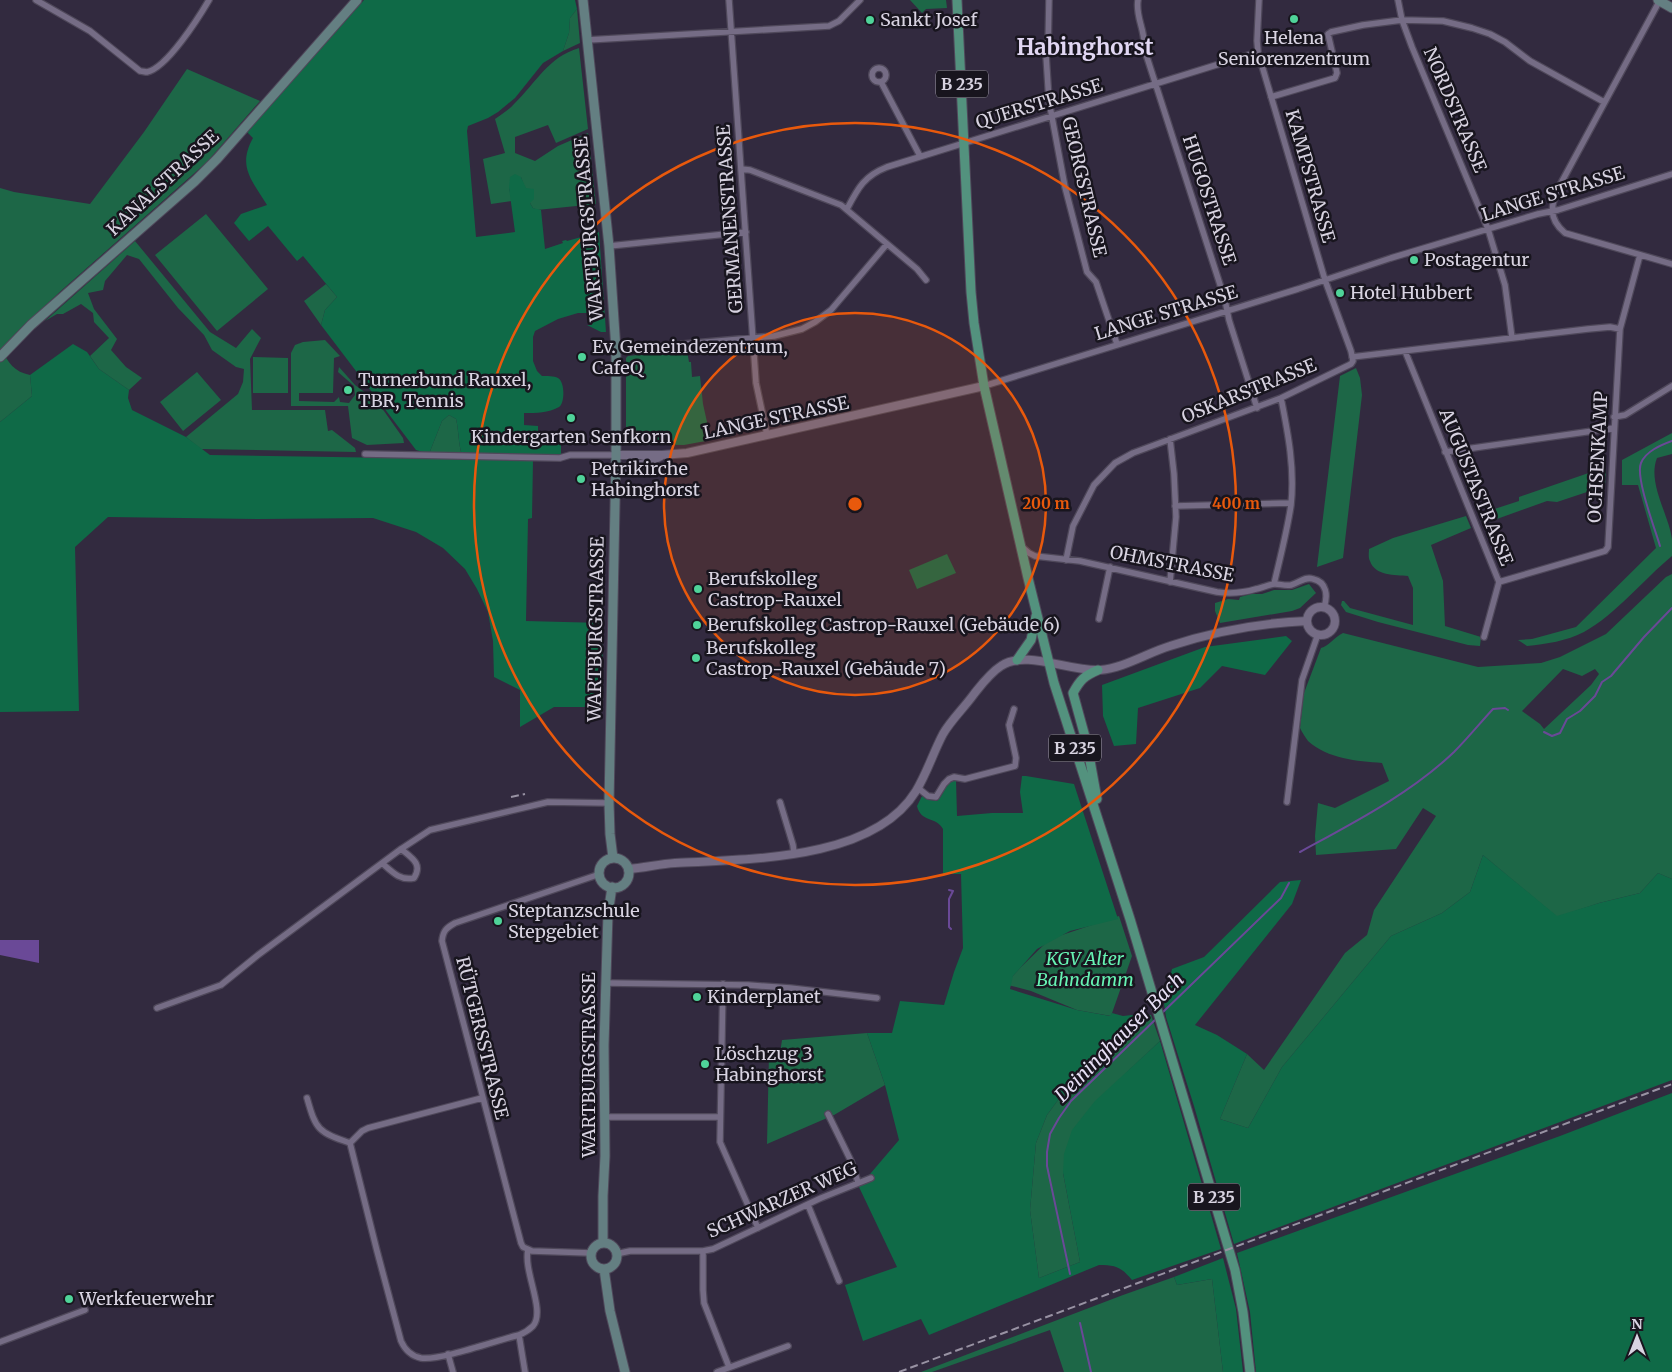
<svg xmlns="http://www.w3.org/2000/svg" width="1672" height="1372" viewBox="0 0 1672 1372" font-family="Merriweather,serif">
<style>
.green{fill:#1d6747;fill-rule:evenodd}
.forest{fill:#0f6a47}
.water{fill:#6a4997}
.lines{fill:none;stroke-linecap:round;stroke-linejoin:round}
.stream{stroke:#6a4997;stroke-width:2}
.minor-casing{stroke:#4f485a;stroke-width:8}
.tertiary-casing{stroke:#4f485a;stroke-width:10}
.secondary-casing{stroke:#4f485a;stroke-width:11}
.primary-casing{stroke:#4f485a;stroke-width:11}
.minor{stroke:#756c85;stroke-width:5.5}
.tertiary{stroke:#756c85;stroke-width:8}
.secondary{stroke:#647f82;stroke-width:9}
.primary{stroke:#53927e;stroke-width:9}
.rail{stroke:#9892a3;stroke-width:2;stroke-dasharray:8 4;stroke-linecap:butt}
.ring{fill:none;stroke:#e8590c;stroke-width:2.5}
.poi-dot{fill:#4fd399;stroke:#18151e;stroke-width:2}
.labels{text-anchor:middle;stroke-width:5;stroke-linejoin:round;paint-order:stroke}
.shield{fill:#18151e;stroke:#9e9aa6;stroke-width:1}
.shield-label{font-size:16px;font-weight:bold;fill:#d8d3e1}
.poi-label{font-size:18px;fill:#d8d3e1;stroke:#18151e;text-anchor:start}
.street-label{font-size:18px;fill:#d8d3e1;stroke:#18151e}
.park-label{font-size:18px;font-style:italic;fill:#66f3b3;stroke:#18151e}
.water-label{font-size:19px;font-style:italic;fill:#e7dff5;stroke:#18151e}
.district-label{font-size:22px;font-weight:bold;fill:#e1d7f3;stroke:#18151e}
.centre{fill:#e8590c;stroke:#18151e;stroke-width:2.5}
.ring-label{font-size:15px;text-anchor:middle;font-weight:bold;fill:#e8590c;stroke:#18151e;stroke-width:5;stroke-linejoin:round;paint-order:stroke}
</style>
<rect width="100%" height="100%" fill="#322a3f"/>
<path class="green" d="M910,0h36l1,8 -21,1 -4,4z
M577,9l3,34 -17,8 6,-18 1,-15z
M579,48l9,81 -32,14 -8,-18 -33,12v16l20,8 23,-15 30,-13 8,71 -59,6 -4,-2 -3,-5 -9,-26 -12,11 3,13 -21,3 -8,-45 22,-6 -10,-34c7,-5 14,-9 19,-15 22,-21 34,-47 65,-56z
M187,69l73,32 -53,61 -144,127 -45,42 -16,17c5,15 13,24 28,27l2,21 -32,26v-234l14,4 76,12 54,-72z
M206,214l62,75 -51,42 -62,-76z
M135,241l75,91 26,16 16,-19 9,9 -11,21 2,51h73l3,21 4,-1 23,18 1,4 -155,-3 -15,-12 52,-43 5,-12 1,-13 -8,-2 -24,-17 -8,-15 -26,-27 -39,-49 -12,-4 -22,26 -2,9 -15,3 6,16 23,30 -6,11 15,17 16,11 -13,12 -30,-21 -9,-13 19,-18 -15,-16 -1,-9 -12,-9 -18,10h-6l-12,7z
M326,284l11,13 -12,13 -4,15 -17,-24z
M325,340l15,16 -6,2 -1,35h-34v8l35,1 5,-5 1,5 9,1 6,-8 -1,-9 -16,-14 1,-5 16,18 15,11 14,15 19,27 1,5 -37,2 -15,-7 -4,-32h-57v-53l4,-8 8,-3z
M687,350l2,12h2l1,15 8,-1 3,28 8,36 -27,5 -55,-1 -3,-5v-81l2,-2z
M253,357l35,1v35h-35z
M1356,368l4,10 2,17 -19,163 -26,9 23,-191z
M197,372l24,28 -38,31 -23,-29z
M449,415l7,4c3,12 2,24 6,36l-33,-1 13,-33z
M1672,433v21l-15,4c-10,25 12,57 15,81 0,6 0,11 0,17 -28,23 -57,59 -88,76 -17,9 -38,12 -57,14l-9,-6 14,-1 44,-12 80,-79 -18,-63h-16v-25z
M1606,467l-1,19 -48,16 -10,-1 -64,23 -4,-10 40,-13v-4z
M1466,516l5,12 -40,17 12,36 2,45 36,11 -1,9 -12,-1 -90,-23 -32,-10 -5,-7 1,-4h2l6,7 63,17v-37l-5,-12c-13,-1 -33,0 -38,-15 -2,-3 -1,-9 -1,-12l24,-11z
M947,554l9,19 -39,16 -8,-19z
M1672,574v305l-14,-6 -18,20 -41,10 -42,14 -74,-62 -13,37 -28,21 -51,23 -109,131 -34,61 -28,-9 27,-65 17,16 81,-117 22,-18 7,-25 62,-94 -13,-8 -27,41 -80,6 -1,-19 3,-33 17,5 54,-27 -7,-18c-25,-2 -54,-4 -74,-22 -3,-4 -6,-9 -8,-13l4,-35 17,-45c8,-2 12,-10 22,-15l135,34 63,-4 19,-6 46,-23 60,-57zM1563,669l19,7 13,-7 4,5 -8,11 -47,44 -4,-5 -18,-13z
M1309,584l7,9 -16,15 -8,3 -72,12 -5,-12v-8l13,-4 11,1 1,-3 11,-3h11l12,-4h18z
M1119,916l13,40 -21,60 -34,-6 -46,-19 -23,-6 4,-8 8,-9 30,-29z
M1141,1014l10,1 9,26 -33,31 -64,101 17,89 -41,16 -9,-68 6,-67 11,-28 17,-23 31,-35z
M867,1033l18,52 -51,30 -67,29 2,-91h11l2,-13z
M1174,1277l3,8 35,-6 11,93h-159l-14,-42 -118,42h-11l202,-77z"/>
<path class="forest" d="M364,0h211l2,9 -7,9 -1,15 -6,18 -20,12 -28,35 -17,14 -10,6 -20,8 -1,5 9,106 39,-5 -6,-44 1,-11 5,-3 6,3 5,11 8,1v10l-4,4 3,5 8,2 4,39 18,-6 -1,-2 4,-1 1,1 32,-9 7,100h-5l-14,-7h5v-12h-14l-20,6 -23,12 -2,6v24l4,10 5,5c5,0 12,0 16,2 7,4 7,25 1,29 -11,6 -22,6 -35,6v12l14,1v16l23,1v13l-99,-1c-4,-12 -3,-24 -6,-36l-7,-4 -7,6 -13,33 -13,-4 -95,-125 4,-15 12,-13 -34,-41 -6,5 -29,-35 -19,15 -15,-18 7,-9 26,-9c-15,-25 -30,-38 -14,-67l-6,-6z
M73,344l14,8 12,17 30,21 -1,8 4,12 54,27 24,18 323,5 -1,58 -4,1 -2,102 77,2 -1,84h-48l-34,20v-37l-26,-13 -1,-36 -5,-29 -11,-23 -12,-20 -22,-21 -27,-16 -43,-14 -113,1 -152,-2 -33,30 4,164 -79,1v-290l32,-26 -2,-21z
M1286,636l6,5 -27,34 -43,-9 -22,22 -62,20 -2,36 -22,2 -11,-30 -1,-31 103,-38z
M1022,776h4l48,8 44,135 -48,12 -33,18 -24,27 -3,13 67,21 33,6 2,-3 11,3 18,-2 -46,43 -31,35 -17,23 -11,28 -6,67 9,68 41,-16 -17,-89 1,-19 8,-24 23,-29 65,-60 61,208 -89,31c-11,-13 -16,-15 -33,-15l-170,70 -8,-16 -58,22 -18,-56 52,-18 -38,-80 40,-47 -14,-55 -18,-52h25l8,-32 44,4 10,-33 9,-24 -2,-74h-18v-45c-7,-13 -22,-6 -26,-23l5,-10 8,4 7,1c8,-7 7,-19 19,-21l1,36 35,-3h31l-3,-21z
M1483,855l74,61 42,-13 41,-10 18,-20 14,6v201l-438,164 -40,-138 -28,-89 -2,-14 8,-34 32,-12 76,-75 21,-2 -9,24 -97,121 22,10 30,19 -27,65 28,9 34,-61 109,-131 51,-23 28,-21z
M1672,1093v279h-416l-6,-60 -13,-59 323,-117z
M1223,1258l13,51 7,63h-20l-11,-93 -35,6 -3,-8z"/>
<path class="water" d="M0,940h39v23l-39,-8z"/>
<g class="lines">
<path class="stream" d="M1660,546c-5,-17 -25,-69 -19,-83 5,-12 20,-18 31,-22
M1544,732l8,4 8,-3 7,-14 13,-8 15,-15 7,-14 9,-6 33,-39 28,-29
M1300,852c53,-29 110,-58 154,-100 14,-14 26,-29 39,-43l12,-1 3,2
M949,890l4,1 -4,8v28l2,2
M1162,1013l119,-115 8,-15
M1070,1274l-23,-108v-14l3,-18 9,-16 12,-17 86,-83
M1080,1323l11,49"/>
<defs>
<path id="minor" d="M36,0l54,31 50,40c2,0 5,1 7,1 20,-4 52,-55 62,-72
M729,0l27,383 11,52
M1049,0l-1,49 -2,6 3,46 16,86 22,85 9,10 21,62
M1138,0c-3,17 8,31 6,48l81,252 4,20 28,88
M1398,0l4,20 10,27 76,182 17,56 7,53
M1660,0l-100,185c-9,18 -13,33 5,48l107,31
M587,40l242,-14 10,-5 21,-21
M872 75a7 7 0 1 1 14 0a7 7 0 1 1-14 0Z
M881,82l39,74
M1271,97l64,-19 2,-5 -9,-39 3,-2 32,-7 39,-5 41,1 29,7 18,6 15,8 25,19 74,41
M741,169l9,1 91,35 76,64 9,11
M847,209c11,-21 17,-33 40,-42l371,-115
M609,246l137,-14
M616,350l158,-14 28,-7 13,-7 16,-12 56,-66
M1405,351l94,231 -15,55
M1352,357l236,-28 22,-2 10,2
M984,386l314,-97 93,-31 147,-44 20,-4 114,-36
M1614,417l11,-2 47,-29
M1170,439l4,35 2,43 -6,65
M1445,452l169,-24
M365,454l195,4 10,-3h46
M1175,506l116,-3
M1021,546l8,7 6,3 45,5 137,31c14,2 26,1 39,-3 6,-1 14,-5 19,-5 5,0 10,2 16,1 8,-2 14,-9 22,-6 14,3 15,17 11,28
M1066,560l7,-34 21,-41 21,-22 18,-10 148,-55 70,-34 2,-3 -2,-10 -26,-71 -67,-228 -1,-11 2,-41
M1499,582l106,-31 3,-4 12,-218 20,-74
M1274,584c6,-26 13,-52 17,-79 4,-36 -3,-72 -10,-107
M1099,619l11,-52
M918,788l10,8 8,1 8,-13 5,-5 5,-2 11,2 50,-13 1,-8 -7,-33 5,-16
M780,802l13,43 1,8
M1287,802l15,-122 16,-46
M383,864c10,9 18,17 31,14 9,-14 -2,-20 -13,-29
M607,983l141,2 42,3 87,10
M723,984l-3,158 38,86
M157,1008l64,-23 37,-30 143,-106 29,-19 118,-28 61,1
M307,1098c9,32 11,34 43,45
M482,1098l-114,30 -6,3 -12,12 27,108 24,90c4,9 10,15 20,17 18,3 77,-18 98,-23 5,-2 10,-5 14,-9 13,-15 -10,-55 -5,-76
M828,1114l23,47 7,21
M605,1117h115
M808,1205l31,76
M703,1251v39l1,13 25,64
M591,1253l-59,-2 -9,-4 -2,-4 -79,-302c1,-10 4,-13 13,-18l145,-49
M616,1254l14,-3h73l10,-2 108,-51 50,-20
M519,1335l6,37
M0,1342l85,-32
M448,1354l5,18
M717,1372l71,-26"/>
<path id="tertiary" d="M616,455h46l25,-2 297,-67
M616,469c15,-2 31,-5 45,-13
M1307 621a14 14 0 1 1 28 0a14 14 0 1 1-28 0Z
M628,869c16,-1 31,-5 47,-6 73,-4 198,-2 241,-72 11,-18 17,-38 27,-57 8,-14 21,-26 31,-40 8,-10 16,-21 27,-28 25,-17 68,6 99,4 24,-2 47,-17 70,-24 45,-15 90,-23 137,-25"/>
<path id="secondary" d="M583,0l26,246 7,104v105l-7,348 1,31 3,24
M1658,0l14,8
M0,357l31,-32 164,-144 22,-22 140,-159
M599 873a15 15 0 1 1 30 0a15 15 0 1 1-30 0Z
M603,1243v-47l2,-40 -1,-111 3,-100 1,-31 4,-27
M591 1256a13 13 0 1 1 26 0a13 13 0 1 1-26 0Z
M604,1269l6,42 15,61"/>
<path id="primary" d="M957,0l14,292 3,31 10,63 44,192 26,105 76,236 105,351 8,42 7,60
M1017,660l14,-20 5,-24
M1097,799l-10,-55 -14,-51c7,-13 11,-17 25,-23"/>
</defs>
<use href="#minor" class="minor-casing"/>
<use href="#tertiary" class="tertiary-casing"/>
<use href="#secondary" class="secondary-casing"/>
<use href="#primary" class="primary-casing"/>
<use href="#minor" class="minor"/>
<use href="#tertiary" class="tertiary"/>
<use href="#secondary" class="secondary"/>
<use href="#primary" class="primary"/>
<path class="rail" d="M511,797l14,-3
M899,1372l773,-288"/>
</g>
<circle cx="855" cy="504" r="191" fill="#e8590c" fill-opacity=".12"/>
<g class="ring">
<circle cx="855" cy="504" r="191"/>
<circle cx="855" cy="504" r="381"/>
</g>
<g class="poi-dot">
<circle cx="1294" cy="19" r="5"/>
<circle cx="870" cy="20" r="5"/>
<circle cx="1414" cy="260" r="5"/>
<circle cx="1340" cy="293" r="5"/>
<circle cx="582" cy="357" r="5"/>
<circle cx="348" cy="390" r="5"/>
<circle cx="571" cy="418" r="5"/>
<circle cx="581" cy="479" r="5"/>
<circle cx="698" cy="589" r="5"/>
<circle cx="697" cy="625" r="5"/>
<circle cx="696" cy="658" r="5"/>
<circle cx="498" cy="921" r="5"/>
<circle cx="697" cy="997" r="5"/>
<circle cx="705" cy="1064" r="5"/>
<circle cx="69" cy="1299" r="5"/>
</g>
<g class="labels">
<g class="shield">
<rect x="936" y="70.5" width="52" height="27" rx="4"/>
<rect x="1049" y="734.5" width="52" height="27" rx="4"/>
<rect x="1188" y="1183.5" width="52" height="27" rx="4"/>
</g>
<g class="shield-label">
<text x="962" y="90">B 235</text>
<text x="1075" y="754">B 235</text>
<text x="1214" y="1203">B 235</text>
</g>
<g class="poi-label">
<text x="880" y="26">Sankt Josef</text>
<text x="1294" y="44" text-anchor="middle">Helena<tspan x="1294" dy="21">Seniorenzentrum</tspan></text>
<text x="1424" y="266">Postagentur</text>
<text x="1350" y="299">Hotel Hubbert</text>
<text x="592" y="353">Ev. Gemeindezentrum,<tspan x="592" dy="21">CafeQ</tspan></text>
<text x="358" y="386">Turnerbund Rauxel,<tspan x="358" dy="21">TBR, Tennis</tspan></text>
<text x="571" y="443" text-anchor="middle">Kindergarten Senfkorn</text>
<text x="591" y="475">Petrikirche<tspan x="591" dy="21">Habinghorst</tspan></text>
<text x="708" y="585">Berufskolleg<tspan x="708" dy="21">Castrop-Rauxel</tspan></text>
<text x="707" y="631">Berufskolleg Castrop-Rauxel (Gebäude 6)</text>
<text x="706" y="654">Berufskolleg<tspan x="706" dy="21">Castrop-Rauxel (Gebäude 7)</tspan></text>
<text x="508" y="917">Steptanzschule<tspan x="508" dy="21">Stepgebiet</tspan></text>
<text x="707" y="1003">Kinderplanet</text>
<text x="715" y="1060">Löschzug 3<tspan x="715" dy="21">Habinghorst</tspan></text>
<text x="79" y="1305">Werkfeuerwehr</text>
</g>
<g class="street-label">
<text transform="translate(1039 104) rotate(-17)" y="6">QUERSTRASSE</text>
<text transform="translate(1455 110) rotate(67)" y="6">NORDSTRASSE</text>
<text transform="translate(1310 176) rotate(74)" y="6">KAMPSTRASSE</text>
<text transform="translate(163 183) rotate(-43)" y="6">KANALSTRASSE</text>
<text transform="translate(1084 187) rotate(77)" y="6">GEORGSTRASSE</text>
<text transform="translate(1553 194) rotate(-17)" y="6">LANGE STRASSE</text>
<text transform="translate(1209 200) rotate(72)" y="6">HUGOSTRASSE</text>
<text transform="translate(730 219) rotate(-94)" y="6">GERMANENSTRASSE</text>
<text transform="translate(589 229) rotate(-95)" y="6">WARTBURGSTRASSE</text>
<text transform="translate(1166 313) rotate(-17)" y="6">LANGE STRASSE</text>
<text transform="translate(1249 391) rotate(-22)" y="6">OSKARSTRASSE</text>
<text transform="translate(776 418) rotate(-12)" y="6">LANGE STRASSE</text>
<text transform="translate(1598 457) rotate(-87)" y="6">OCHSENKAMP</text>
<text transform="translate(1476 487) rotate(68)" y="6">AUGUSTASTRASSE</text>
<text transform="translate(1172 564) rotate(11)" y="6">OHMSTRASSE</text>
<text transform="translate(596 629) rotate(-89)" y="6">WARTBURGSTRASSE</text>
<text transform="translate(482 1038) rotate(76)" y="6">RÜTGERSSTRASSE</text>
<text transform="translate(589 1065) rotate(-90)" y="6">WARTBURGSTRASSE</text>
<text transform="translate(782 1200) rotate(-24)" y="6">SCHWARZER WEG</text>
</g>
<g class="park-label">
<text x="1085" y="965">KGV Alter<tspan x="1085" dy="21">Bahndamm</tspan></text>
</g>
<g class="water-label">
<text transform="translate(1119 1037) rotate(-45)" y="7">Deininghauser Bach</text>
</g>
<g class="district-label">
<text x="1085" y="55">Habinghorst</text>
</g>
</g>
<circle cx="855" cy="504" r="8" class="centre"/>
<g class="ring-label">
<text x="1046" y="509">200 m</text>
<text x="1236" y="509">400 m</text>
</g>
<g transform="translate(1637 1337)" stroke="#18151e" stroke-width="4" paint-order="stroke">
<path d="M0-4L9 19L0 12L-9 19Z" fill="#d8d3e1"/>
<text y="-8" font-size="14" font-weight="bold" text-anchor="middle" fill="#d8d3e1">N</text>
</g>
</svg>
